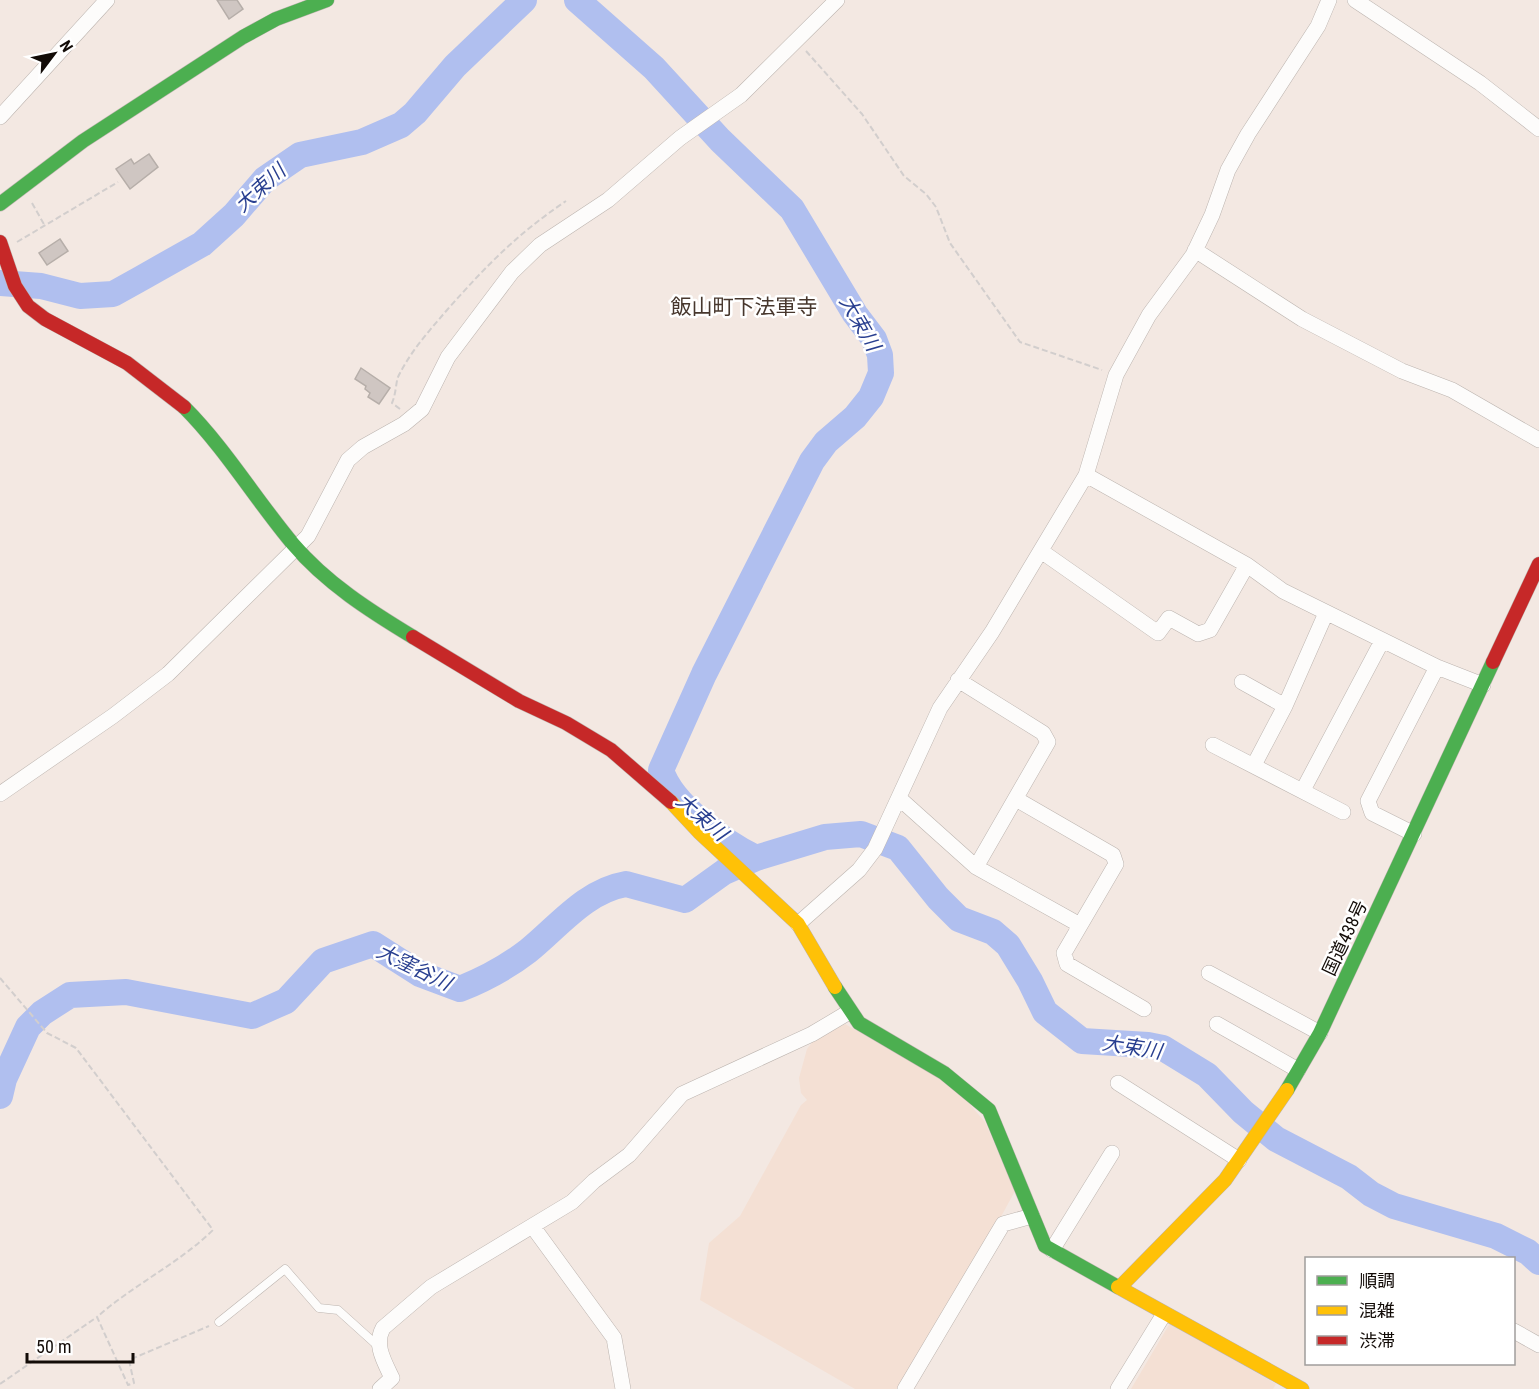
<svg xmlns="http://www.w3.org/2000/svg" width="1539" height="1389" viewBox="0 0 1539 1389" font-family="'Roboto Condensed','Noto Sans JP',sans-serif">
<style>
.built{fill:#f4e0d4}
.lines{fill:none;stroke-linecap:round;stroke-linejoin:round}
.river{stroke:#b0bfef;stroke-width:26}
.building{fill:#cfc6c2;stroke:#b6aea9;stroke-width:1.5}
.lane-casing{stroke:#bcb4af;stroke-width:9}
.street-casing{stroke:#bcb4af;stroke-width:16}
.fast-casing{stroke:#bcb4af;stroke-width:15}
.slow-casing{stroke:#bcb4af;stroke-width:15}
.jam-casing{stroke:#bcb4af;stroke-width:15}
.path{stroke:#d2cecd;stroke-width:2;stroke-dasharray:6 3;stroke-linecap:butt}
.lane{stroke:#fdfcfb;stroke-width:8}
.street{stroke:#fdfcfb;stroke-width:15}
.fast{stroke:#4caf50;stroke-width:14}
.slow{stroke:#ffc107;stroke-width:14}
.jam{stroke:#c62828;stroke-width:14}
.labels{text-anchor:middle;stroke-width:5;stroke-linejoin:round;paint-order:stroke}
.street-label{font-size:18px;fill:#120b07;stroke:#fff}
.water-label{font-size:20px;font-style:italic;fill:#293f90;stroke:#fff}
.quarter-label{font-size:21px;fill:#47372d;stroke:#fff}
</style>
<rect width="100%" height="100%" fill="#f3e8e2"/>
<path class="built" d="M845,1024l109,62 31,36 30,69 -30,55 -3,-1 -85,144h-42l-155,-89 9,-57 31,-27 61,-111 6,-5 -6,-7 -2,-15 8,-29 7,-9z
M1170,1323l106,61 -3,5h-142z"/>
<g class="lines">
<path class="river" d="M577,0l77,68 66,72 72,69 63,105 19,25 6,16 1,18 -10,24 -16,20 -29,25 -14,19 -108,213 -43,96c10,34 64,73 95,88
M0,283l41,3 39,10 33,-2 27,-15 62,-35 32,-29 31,-36 35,-24 62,-13 39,-17 14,-12 40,-47 69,-66
M0,1096l4,-17 24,-52 14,-14 28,-18 56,-3 126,24 34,-15 37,-40 50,-17 47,30 40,15c25,-10 46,-21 68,-38 30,-24 57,-60 98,-67l59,16 39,-28 32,-14 69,-21 36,-3 37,14 40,50 21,21 34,13 15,13 22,36 15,31 37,29 66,4 15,3 44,27 36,37 33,27 73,38 22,17 23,12 102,30 32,16 11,10"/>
</g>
<path class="building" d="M217,0h20l6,9 -14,10z
M149,154l9,13 -28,22 -14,-20 15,-10 3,5z
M60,239l8,12 -21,14 -8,-12z
M361,368l29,20 -11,16 -11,-7 2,-4 -5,-4 1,-3 -11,-7z"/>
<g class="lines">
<defs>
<path id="lane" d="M219,1322l66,-53 34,39 19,2 41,37"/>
<path id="street" d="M1355,0l125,83 59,46
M0,117l107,-117
M1195,250l107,69 100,52 50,19 87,50
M1086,475l161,90 36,26 154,76 46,18
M1041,551l117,82 11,-15 29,16 12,-4 37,-65
M958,680l85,53 5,9 -72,125
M1242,682l43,24
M1213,745l130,67
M1254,765l31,-59 41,-93
M1303,790l79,-149
M0,794l113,-78 55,-42 140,-138 40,-76 15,-13 41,-23 18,-15 26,-52 64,-85 28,-27 68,-45 72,-62 61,-43 96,-95
M899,798l77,69 104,58
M1016,799l97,56 3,9 -52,89 3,11 77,45
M1414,834l-42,-21 -4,-12 69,-134
M798,924l61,-54 16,-21 65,-141 52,-76 94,-157 30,-100 33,-60 44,-60 19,-40 16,-45 20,-36 70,-108 11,-26
M1209,973l111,60
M1217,1024l81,46
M1118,1083l121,77
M533,1227l81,111 9,51
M1052,1250l60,-97
M1514,1331l25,14
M380,1389l12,-11c-8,-17 -18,-33 -9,-50l48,-41 141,-85 22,-21 35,-26 53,-61 130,-60 37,-22
M905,1389l98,-165 29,-8
M1118,1389l46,-75"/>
<path id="fast" d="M0,204l83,-63 160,-104 33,-18 51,-19
M184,407c41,41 72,93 109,137 33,39 77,67 120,93
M835,987l24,36 85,50 45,37 56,136 73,41
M1287,1090l33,-57 173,-371"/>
<path id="slow" d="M671,802l28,30 99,92 37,63
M1118,1287l184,102
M1120,1287l105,-107 62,-90"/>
<path id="jam" d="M0,242l15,44 13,20 17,13 82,44 57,44
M413,637l106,64 47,22 45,27 60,52
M1493,662l46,-98"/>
</defs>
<use href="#lane" class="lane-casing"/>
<use href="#street" class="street-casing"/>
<use href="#fast" class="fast-casing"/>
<use href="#slow" class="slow-casing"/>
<use href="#jam" class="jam-casing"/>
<path class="path" d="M806,51l56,63 42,62 22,18 10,13 14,36 70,99 82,28
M32,203l13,23
M17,242l101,-60
M400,409l-8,-6c4,-9 4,-21 6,-26 12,-25 31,-46 49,-67 40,-45 69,-75 119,-109
M0,978l47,55 29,15 137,182c-35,34 -80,55 -116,87
M0,1384l97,-67 31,68 6,-2 -5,-23 80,-34"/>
<use href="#lane" class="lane"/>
<use href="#street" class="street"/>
<use href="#fast" class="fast"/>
<use href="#slow" class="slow"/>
<use href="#jam" class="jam"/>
</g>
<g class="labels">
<g class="street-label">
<text transform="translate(1345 938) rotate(-65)" y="6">国道438号</text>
</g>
<g class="water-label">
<text transform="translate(260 188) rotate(-42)" y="7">大束川</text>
<text transform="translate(860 323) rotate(60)" y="7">大束川</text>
<text transform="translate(702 817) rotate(41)" y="7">大束川</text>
<text transform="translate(414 967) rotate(26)" y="7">大窪谷川</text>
<text transform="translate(1132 1047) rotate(9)" y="7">大束川</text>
</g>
<g class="quarter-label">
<text x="744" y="314">飯山町下法軍寺</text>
</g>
</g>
<rect x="1305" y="1257" width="210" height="108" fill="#ffffff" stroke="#a09d9c" stroke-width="1.5"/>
<rect x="1317" y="1276" width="30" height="9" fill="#4caf50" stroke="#a09d9c" stroke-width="1.5"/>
<text x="1359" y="1287" font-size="18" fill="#120b07">順調</text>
<rect x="1317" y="1306" width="30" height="9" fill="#ffc107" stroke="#a09d9c" stroke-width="1.5"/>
<text x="1359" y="1317" font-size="18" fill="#120b07">混雑</text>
<rect x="1317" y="1336" width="30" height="9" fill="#c62828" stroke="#a09d9c" stroke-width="1.5"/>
<text x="1359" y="1347" font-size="18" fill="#120b07">渋滞</text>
<g transform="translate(54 54) rotate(58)" stroke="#ffffff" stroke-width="4.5" paint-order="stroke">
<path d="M0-4.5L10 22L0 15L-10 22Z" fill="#120b07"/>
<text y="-9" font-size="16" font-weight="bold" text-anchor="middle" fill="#120b07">N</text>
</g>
<path d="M27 1353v9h106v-9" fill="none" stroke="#120b07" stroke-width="3"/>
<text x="36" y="1353" font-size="18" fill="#120b07" stroke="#ffffff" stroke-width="4.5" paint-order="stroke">50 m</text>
</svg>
